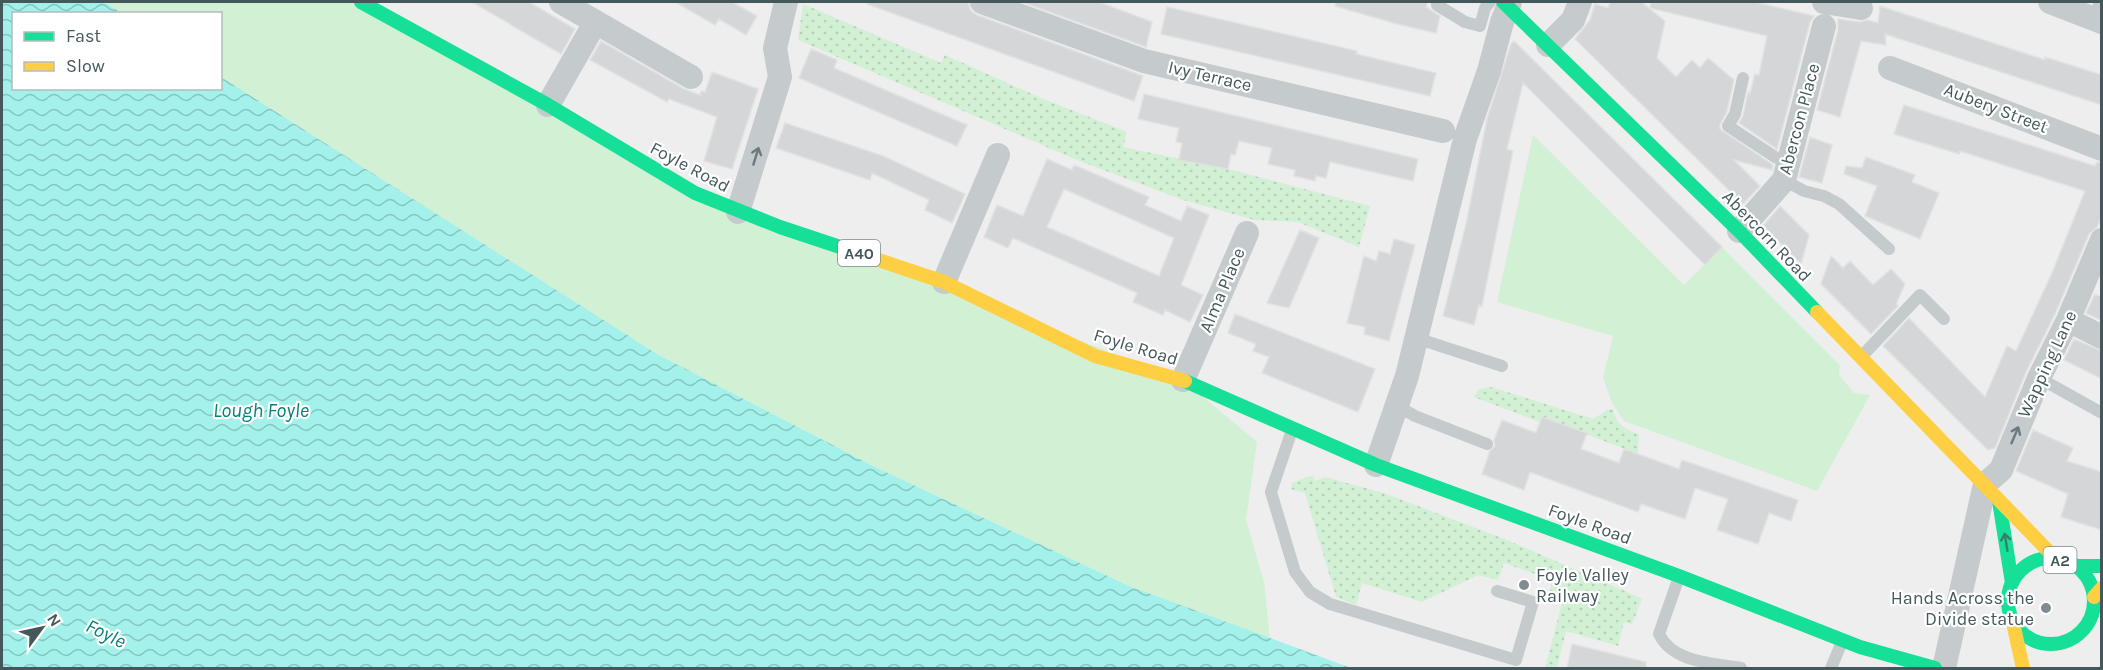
<svg xmlns="http://www.w3.org/2000/svg" width="2103" height="670" viewBox="0 0 2103 670" font-family="Karla,sans-serif">
<style>
.grass{fill:url(#grass-dots)}
.green{fill:#d1f0d4}
.water{fill:url(#water-waves)}
.building{fill:#d5d6d7;stroke:#e0e1e1;stroke-width:1.5;fill-rule:evenodd}
.lines{fill:none;stroke-linecap:round;stroke-linejoin:round}
.lane{stroke:#c5cacc;stroke-width:12}
.street{stroke:#c5cacc;stroke-width:24}
.fast{stroke:#16e098;stroke-width:14}
.slow{stroke:#ffcf43;stroke-width:14}
.oneway{stroke:#6b7a7e}
.oneway2{stroke:#36816e}
.poi-dot{fill:#808c8f;stroke:#fff;stroke-width:2}
.labels{text-anchor:middle;stroke-width:4.5;stroke-linejoin:round;paint-order:stroke}
.shield{fill:#fff;stroke:#7c8a8d;stroke-width:1.5}
.shield-label{font-size:16px;font-weight:bold;fill:#44585c}
.street-label{font-size:18px;fill:#44585c;stroke:#fff}
.poi-label{font-size:18px;fill:#44585c;stroke:#fff;text-anchor:start}
.water-label{font-size:20px;font-style:italic;fill:#068178;stroke:#fff}
</style>
<defs>
<pattern id="grass-dots" width="8" height="8" patternUnits="userSpaceOnUse" patternTransform="scale(1.5)"><rect width="8" height="8" fill="#d1f0d4"/><path d="M2 2h.1M6 6h.1" fill="none" stroke="#b5d0b8" stroke-width="1.8" stroke-linecap="round"/></pattern>
<pattern id="water-waves" width="16" height="10" patternUnits="userSpaceOnUse" patternTransform="scale(1.5)"><rect width="16" height="10" fill="#a3f1ea"/><path d="M0 5q4-4 8 0t8 0" fill="none" stroke="#86c6c1"/></pattern>
</defs>
<rect width="100%" height="100%" fill="#efeeee"/>
<path class="grass" d="M803,4l138,59 4,-8 96,43 86,34 -4,15 105,22 142,37 -11,41 -61,-25 -43,-2 -72,-20 -106,-40 -279,-120z
M1491,387l102,32 14,-9 6,-1c3,15 12,21 26,25l-1,20 -96,-37 -2,5 -66,-25 5,-8z
M1313,475l2,6 10,-4 59,16 123,47 120,52 15,7 -10,25 -8,-2 -6,24 -52,-15 -9,37h-12l17,-65 -10,-4 -3,-5 3,-14 -48,-17 -6,17 -20,-5 -56,27 -60,-19 -6,22 -20,-8 -31,-104 -14,-4 1,-6z"/>
<path class="green" d="M104,2h257l334,191 488,187 74,62 -11,78 18,62 6,57 -141,-53 -254,-119 -218,-113 -436,-277 -1,-63 -98,-1z
M1533,135l151,150 38,-38 118,118 -1,10 15,18 16,2 -53,96 -193,-70 -12,-18 -9,-25 10,-42 -116,-34z"/>
<path class="water" d="M2,2h102l18,11 -108,1v74h206l1,-11 436,277 218,113 254,119 222,82h-1349z"/>
<path class="building" d="M472,2h57l46,27 -14,25z
M675,2h57l25,14 -11,19 -27,-16 -4,6z
M867,2h101l3,9 6,4 166,61 -9,25 -267,-97z
M1022,2h77l53,20 -6,25z
M1336,2h91l-1,5 14,9 -4,17 -39,-9 -62,-18z
M1610,2h31l24,19 -8,37 19,19 16,-17 8,8 8,-10 26,22 -7,31 -7,14v4l53,36 -1,5 -38,-10 26,26 -17,18 -168,-165 15,-19 5,-16 13,4z
M1651,2h103l60,14 -4,6 -33,127 -38,-26 4,-7 5,-24 2,2 5,-20 4,1 8,-39 -117,-28z
M1880,6l165,54v-3l57,18v30l-217,-71 1,11 -25,-4 -21,76 -23,-7 21,-80v-11l21,3 9,-2 10,3z
M1167,7l190,44 -1,3 80,19 -6,23 -269,-62z
M601,41l83,48 16,6 1,-4 4,1 7,-20 46,17 -26,80 -28,-8 13,-44 -48,-18 -2,3 -77,-42z
M1514,41l208,206 -17,18 -182,-182 -16,66 6,2 -31,155 -3,-1 -5,20 -31,-9 24,-96 20,-101 24,-75z
M811,49l26,11 -3,8 133,57 -10,21 -158,-68z
M1144,94l274,65 -5,22 -83,-19 -4,16 -10,-2 -1,5 -21,-5 1,-6 -27,-6 4,-16 -33,-7 -4,14 -4,-1 -3,15 -49,-9 3,-17 -6,-1 3,-14 -41,-9z
M1904,105l191,61 2,-4 5,1v53l-5,11 -8,7 -34,80 -29,58 -31,76 -7,2 -105,-104 26,-28 76,79 22,-51 9,5 36,-78 33,-82 -125,-40 -1,3 -65,-20z
M785,123l98,33 82,38 -13,29 -27,-13 4,-10 -57,-27 -2,7 -94,-32z
M1810,137l22,8 -10,38 -23,-6z
M1866,157l49,18 -3,7 27,11 -19,46 -55,-23 12,-30 -33,-12 2,-8 16,2z
M1047,159l25,11 2,-5 75,32 -4,8 36,16 6,-15 22,9 -28,70 22,10 -13,27 -25,-12 -2,5 -30,-13 4,-9 -124,-55 -5,10 -24,-11 13,-32 26,11zM1064,189l110,49 -15,38 -112,-49z
M1780,206l29,29 -8,29 -38,-38z
M1300,230l19,8 -20,47 -10,23 -22,-5z
M1394,239l21,6 -26,96 -25,-7 1,-7 -18,-4 17,-67 12,5 3,-10 11,3z
M1831,256l12,12 7,-7 23,24 18,-16 14,15 -9,20 2,2 -27,28 -50,-50z
M2095,294l7,3v24l-16,-8z
M1235,314l140,55 -17,43 -96,-39 7,-16 -16,-6 3,-7 -28,-11z
M2074,339l28,12v28l-38,-19z
M1542,417l45,16 -6,16 38,14 5,-14 55,20 3,-9 116,40 -7,21 -22,-8 -11,31 -41,-14 11,-31 -33,-11 -10,31 -44,-15 -3,8 -108,-40 -6,18 -42,-16 8,-23 5,-5 -1,-6 8,-20 34,13z
M2033,430l40,18 -6,13 35,11v58l-41,-13 7,-23 -52,-23z
M1572,644l74,18v7h-79z"/>
<g class="lines">
<path class="lane" d="M1437,2v3l28,17 15,4 5,-18 5,-6
M2092,19l9,-17
M1743,78l-8,36 -7,12 47,31 13,6
M1784,180l20,11 20,5 15,8 50,45
M1416,338l86,28
M1861,357l59,-62 24,24
M2039,378l63,35
M1397,406l18,10 72,28
M1292,430l-21,62 24,80 15,20 20,12 186,56 17,-58 -36,-11
M1679,577l-20,57c14,29 54,29 82,34
M1831,668l11,-26"/>
<path class="street" d="M561,2l130,75
M982,2l162,59 299,70
M1824,2l37,6
M2050,2l52,20
M1548,45l25,-25 7,-18
M1890,68l212,81
M548,105l47,-82
M738,212l42,-135 -5,-29 11,-46
M1739,231l45,-51 40,-154
M944,282l54,-127
M2068,320l34,17
M1183,380l64,-147
M1376,465l31,-89 58,-237 24,-68 13,-49 8,-20
M1944,668l41,-184 16,-14 38,-92 29,-58 34,-80"/>
<path class="fast" d="M361,2l187,103 147,88 85,34 72,24
M1503,2l236,229 78,81
M1185,381l191,84 303,111 181,71 75,21
M1999,501l13,82
M2008 601a43 43 0 1 1 86 0a43 43 0 1 1-86 0Z
M2074,566h28"/>
<path class="slow" d="M852,251l92,31 151,74 90,25
M1817,312l239,247
M2094,597l8,-9
M2013,623l10,45"/>
</g>
<defs><path id="oneway-shaft" d="M-6 0H5M1.5-3L5.5 0L1.5 3" fill="none" stroke-width="1.6" stroke-linecap="round" stroke-linejoin="round" transform="scale(1.5)"/></defs>
<g class="oneway">
<use href="#oneway-shaft" transform="translate(756 156) rotate(-73)"/>
<use href="#oneway-shaft" transform="translate(2015 435) rotate(-67)"/>
</g>
<use class="oneway2" href="#oneway-shaft" transform="translate(2006 542) rotate(-99)"/>
<g class="poi-dot">
<circle cx="1524" cy="585" r="6"/>
<circle cx="2046" cy="608" r="6"/>
</g>
<g class="labels">
<g class="shield">
<rect x="838" y="240" width="42" height="26" rx="4.5"/>
<rect x="2043.5" y="547" width="33" height="26" rx="4.5"/>
</g>
<g class="shield-label">
<text x="859" y="259">A40</text>
<text x="2060" y="566">A2</text>
</g>
<g class="street-label">
<text transform="translate(1210 76) rotate(13)" y="6">Ivy Terrace</text>
<text transform="translate(1996 108) rotate(21)" y="6">Aubery Street</text>
<text transform="translate(1799 119) rotate(-75)" y="6">Abercon Place</text>
<text transform="translate(690 167) rotate(28)" y="6">Foyle Road</text>
<text transform="translate(1767 236) rotate(46)" y="6">Abercorn Road</text>
<text transform="translate(1222 290) rotate(-67)" y="6">Alma Place</text>
<text transform="translate(1136 347) rotate(17)" y="6">Foyle Road</text>
<text transform="translate(2047 364) rotate(-65)" y="6">Wapping Lane</text>
<text transform="translate(1590 524) rotate(20)" y="6">Foyle Road</text>
</g>
<g class="poi-label">
<text x="1536" y="581">Foyle Valley<tspan x="1536" dy="21">Railway</tspan></text>
<text x="2034" y="604" text-anchor="end">Hands Across the<tspan x="2034" dy="21">Divide statue</tspan></text>
</g>
<g class="water-label">
<text x="261" y="417">Lough Foyle</text>
<text transform="translate(106 633) rotate(26)" y="7">Foyle</text>
</g>
</g>
<rect width="2103" height="670" fill="none" stroke="#44585c" stroke-width="6"/>
<rect x="12" y="12" width="210" height="78" fill="#ffffff" stroke="#b4bcbe" stroke-width="1.5"/>
<rect x="24" y="32" width="30" height="9" fill="#16e098" stroke="#b4bcbe" stroke-width="1.5"/>
<text x="66" y="42" font-size="18" fill="#44585c">Fast</text>
<rect x="24" y="62" width="30" height="9" fill="#ffcf43" stroke="#b4bcbe" stroke-width="1.5"/>
<text x="66" y="72" font-size="18" fill="#44585c">Slow</text>
<g transform="translate(42 628) rotate(57)" stroke="#ffffff" stroke-width="4.5" paint-order="stroke">
<path d="M0-4.5L10 22L0 15L-10 22Z" fill="#44585c"/>
<text y="-9" font-size="16" font-weight="bold" text-anchor="middle" fill="#44585c">N</text>
</g>
</svg>
